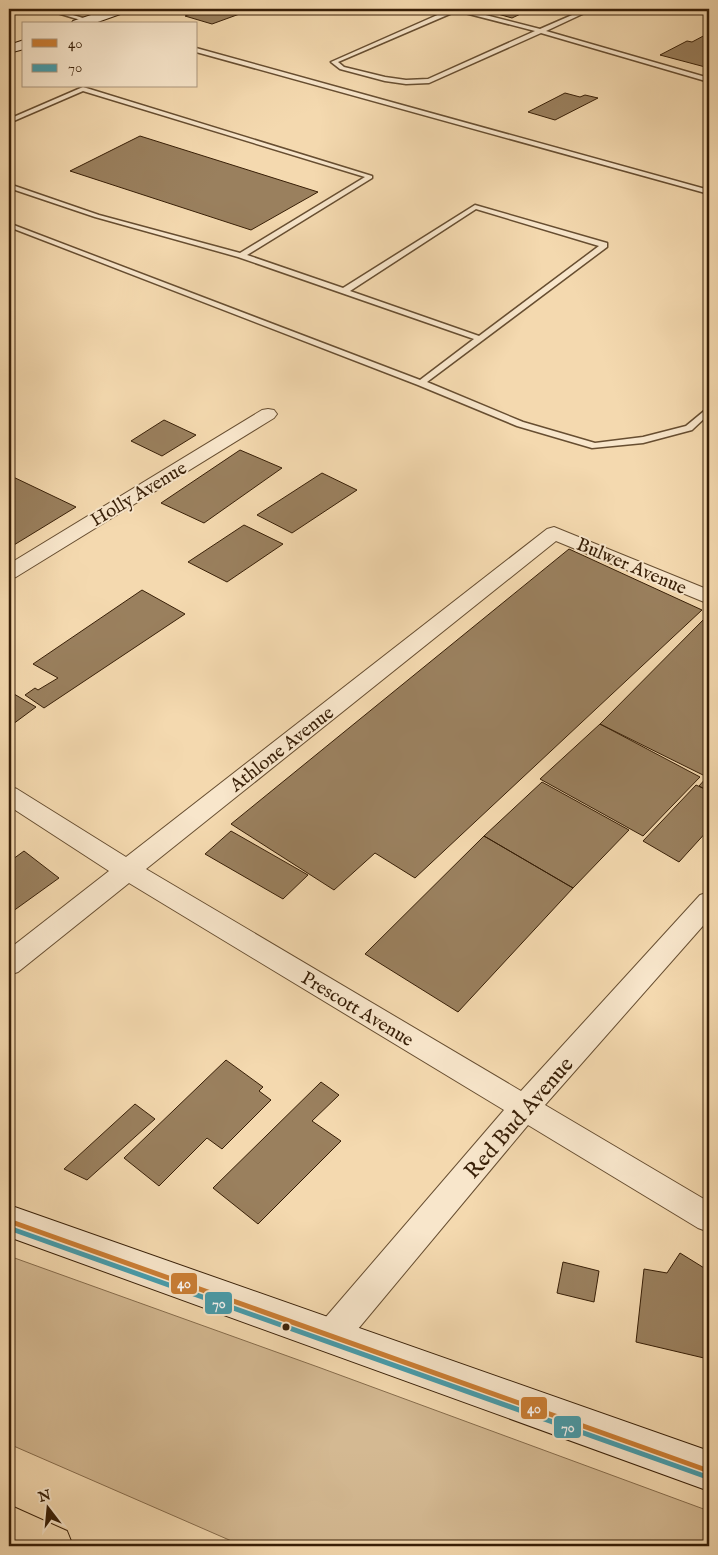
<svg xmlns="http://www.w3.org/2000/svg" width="718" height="1555" viewBox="0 0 718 1555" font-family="'IM FELL English',serif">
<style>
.green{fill:#d4b992;stroke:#866c4c}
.building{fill:#9a805e;stroke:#381f07}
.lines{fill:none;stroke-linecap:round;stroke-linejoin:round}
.lane-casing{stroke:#674e31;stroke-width:3}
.street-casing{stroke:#674e31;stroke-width:2}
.secondary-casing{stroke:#381f07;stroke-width:2}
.highway-casing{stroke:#381f07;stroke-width:2}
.lane{fill:#f8e6cb;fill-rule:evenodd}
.street{fill:#f8e6cb;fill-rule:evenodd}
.secondary{fill:#f8e6cb;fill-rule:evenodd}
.highway{fill:#f4d9af;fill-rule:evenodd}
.bus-1-casing{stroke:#f8e6cb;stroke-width:9}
.bus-2-casing{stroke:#f8e6cb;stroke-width:9}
.bus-1{stroke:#cb7e34;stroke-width:5}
.bus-2{stroke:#469dad;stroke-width:5}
.bus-dot{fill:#381f07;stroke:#f8e6cb;stroke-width:2}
.labels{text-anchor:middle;stroke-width:4;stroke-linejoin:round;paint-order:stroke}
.street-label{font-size:19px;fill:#381f07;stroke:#f8e6cb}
.near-street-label{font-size:22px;fill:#381f07;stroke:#f8e6cb}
.line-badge{stroke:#f8e6cb;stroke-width:2}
.badge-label{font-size:14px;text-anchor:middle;font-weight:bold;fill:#fff}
</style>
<rect width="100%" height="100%" fill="#f4d9af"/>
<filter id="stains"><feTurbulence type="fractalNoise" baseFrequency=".004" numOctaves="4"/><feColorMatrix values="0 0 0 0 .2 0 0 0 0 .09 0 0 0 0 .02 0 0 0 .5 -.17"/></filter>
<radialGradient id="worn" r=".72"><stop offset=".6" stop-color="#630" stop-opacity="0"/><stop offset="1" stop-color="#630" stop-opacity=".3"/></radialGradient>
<path class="green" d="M9,1256l309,111 391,144v35h-466l-234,-102z"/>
<path class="building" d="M204,9h41l-4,1 4,2 -33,12 -27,-8z
M480,9h51l-19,9z
M709,33v35l-49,-13 27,-14 5,1z
M565,93l15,4 5,-2 13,3 -43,22 -27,-8z
M140,136l178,56 -67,38 -181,-59z
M164,420l32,15 -34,21 -31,-15z
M240,450l42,18 -78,55 -43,-20z
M322,473l35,17 -65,43 -35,-18z
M9,475l67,32 -67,41z
M244,525l39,19 -56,38 -39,-20z
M569,549l133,61 -287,268 -40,-25 -41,37 -103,-66z
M142,590l43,24 -141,94 -19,-13 10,-7 3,2 20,-12 -25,-14z
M709,614v177l-10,-5 8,-9 -107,-53z
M9,691l27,16 -27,20z
M600,724l100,53 -57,59 -103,-57z
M542,782l87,48 -56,58 -89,-52z
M696,785l13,6v38l-30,33 -36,-21z
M231,831l77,44 -25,24 -78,-45z
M484,836l89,52 -115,124 -93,-58z
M24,851l35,27 -50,36v-52z
M226,1060l37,27 -4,4 12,9 -49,49 -15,-11 -48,48 -35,-28z
M321,1082l18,13 -27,26 29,20 -83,83 -45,-36z
M135,1104l20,15 -68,61 -23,-11z
M680,1253l29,18v67h-3l-2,20 -68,-16 8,-73 23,4z
M563,1262l36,9 -5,31 -37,-9z"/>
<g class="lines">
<defs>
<path id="lane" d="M44,9h8l52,15h-10z
M451,9h11l78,20 46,-20h7l-47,22 163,47v4l-168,-49 -112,50 -23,1 -21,-3 -45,-12 -9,-7zM461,12l74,19 -107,48 -22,1 -21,-3 -41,-10 -6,-5 114,-49z
M196,48l513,142v4l-513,-142z
M83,87l289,89v2l-125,77 96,33 132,-83 132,38v4l-180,135 96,40 72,21 48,-6 43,-11 23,-19v7l-17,16 -49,13 -51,5 -75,-22 -99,-41 -409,-158v-4l2,1 409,156 54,-41 -236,-82 -143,-40 -86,-29v-4l90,31 141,38 125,-76 -282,-86 -74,32v-4zM476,209l123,37 -120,90 -129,-45z"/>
<path id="street" d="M268,409l6,1 3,4 -3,4 -258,159 -7,2v-15l253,-154z
M554,527l155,63v14l-153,-63 -410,328 375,222 179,-196 9,-3v27l-164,186 164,97v30l-11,-4 -170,-103 -185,222 -12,5 -12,-5 -4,-11 4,-11 185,-215 -375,-227 -111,89 -9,3v-26l100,-78 -100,-65v-20l8,3 109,68 421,-328z"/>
<path id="secondary" d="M109,9h19l-2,3 -34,12h-21l2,-3z
M24,40v9l-15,4v-8z
M9,1205l700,246v40l-700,-254z"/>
<path id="highway" d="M9,1505l58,26 6,15h-64z"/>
</defs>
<use href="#lane" class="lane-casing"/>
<use href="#street" class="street-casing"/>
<use href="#secondary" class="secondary-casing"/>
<use href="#highway" class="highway-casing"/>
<use href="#lane" class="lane"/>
<use href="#street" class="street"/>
<use href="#secondary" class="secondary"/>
<use href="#highway" class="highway"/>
<defs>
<path id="bus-1" d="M9,1221l700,250"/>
<path id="bus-2" d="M9,1228l698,249"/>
</defs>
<use href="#bus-1" class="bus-1-casing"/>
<use href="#bus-2" class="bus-2-casing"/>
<use href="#bus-1" class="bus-1"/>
<use href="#bus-2" class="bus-2"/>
</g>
<circle class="bus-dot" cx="286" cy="1327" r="4.5"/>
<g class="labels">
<g class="street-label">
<text transform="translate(138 493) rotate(-31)" y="7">Holly Avenue</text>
<text transform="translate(632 565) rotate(23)" y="7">Bulwer Avenue</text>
<text transform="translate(281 748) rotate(-38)" y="7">Athlone Avenue</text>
<text transform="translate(358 1008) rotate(31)" y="7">Prescott Avenue</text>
</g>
<g class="near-street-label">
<text transform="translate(518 1117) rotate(-49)" y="8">Red Bud Avenue</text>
</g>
</g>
<g class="line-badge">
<rect x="170" y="1272" width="28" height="23" rx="5" fill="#cb7e34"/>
<rect x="204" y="1291" width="29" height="24" rx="5" fill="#469dad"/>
<rect x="520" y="1396" width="28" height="24" rx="5" fill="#cb7e34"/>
<rect x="553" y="1415" width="29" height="24" rx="5" fill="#469dad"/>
</g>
<g class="badge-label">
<text x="184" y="1288">40</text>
<text x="219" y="1308">70</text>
<text x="534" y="1413">40</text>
<text x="568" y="1432">70</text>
</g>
<rect width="718" height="1555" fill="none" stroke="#f4d9af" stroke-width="30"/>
<rect x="10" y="10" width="698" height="1535" fill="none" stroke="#381f07" stroke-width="2.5"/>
<rect x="15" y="15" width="688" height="1525" fill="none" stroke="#381f07"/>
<rect x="22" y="22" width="175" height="65" fill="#f8e6cb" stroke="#ab967d"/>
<rect x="32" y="39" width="25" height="8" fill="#cb7e34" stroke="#ab967d"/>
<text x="68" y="48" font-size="15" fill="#381f07">40</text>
<rect x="32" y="64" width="25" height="8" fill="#469dad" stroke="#ab967d"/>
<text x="68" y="72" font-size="15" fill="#381f07">70</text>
<g transform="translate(48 1508) rotate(344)" stroke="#f8e6cb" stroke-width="4" paint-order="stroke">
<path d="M0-4L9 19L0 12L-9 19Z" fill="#381f07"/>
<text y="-8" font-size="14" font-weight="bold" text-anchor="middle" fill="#381f07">N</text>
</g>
<rect width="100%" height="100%" filter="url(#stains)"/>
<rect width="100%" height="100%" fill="url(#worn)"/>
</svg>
